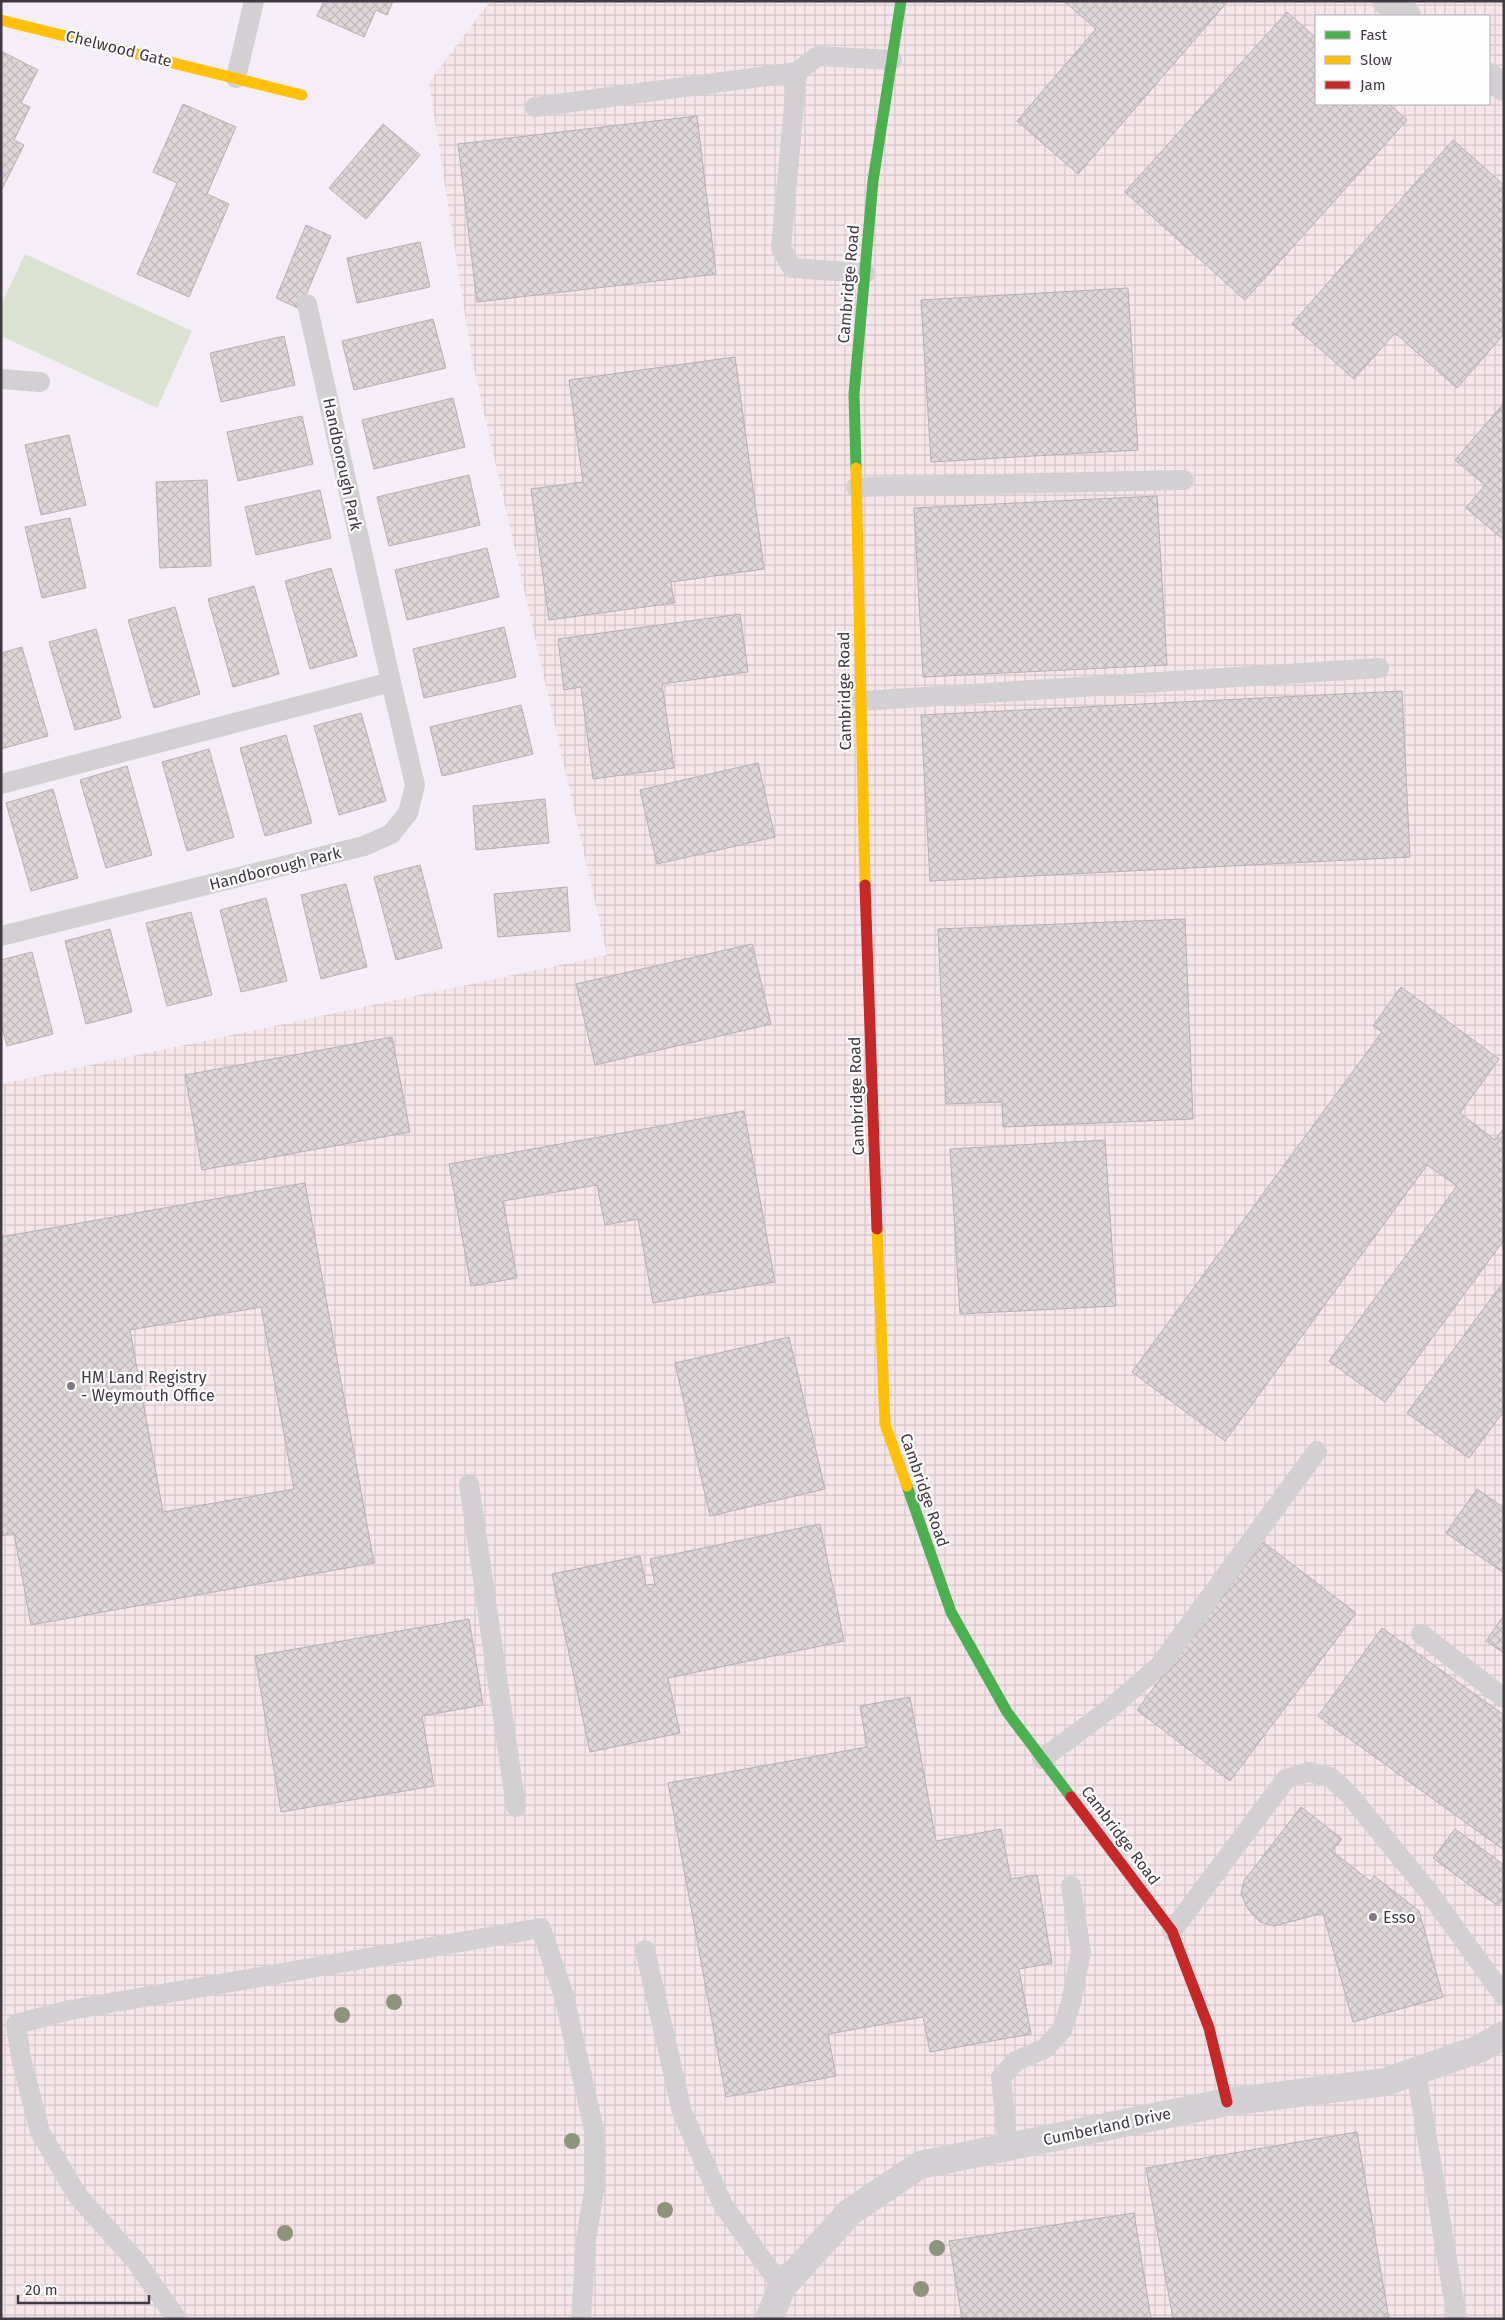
<svg xmlns="http://www.w3.org/2000/svg" width="1505" height="2320" viewBox="0 0 1505 2320" font-family="'Fira Sans',sans-serif">
<style>
.industrial{fill:url(#industrial-grid);fill-rule:evenodd}
.grass{fill:#dbe2d2}
.building{fill:url(#building-cross-hatch);stroke:#b8afb1;fill-rule:evenodd}
.lines{fill:none;stroke-linecap:round;stroke-linejoin:round}
.lane{stroke:#d3d0d3;stroke-width:20}
.street{stroke:#d3d0d3;stroke-width:28}
.fast{stroke:#4caf50;stroke-width:11}
.slow{stroke:#ffc107;stroke-width:11}
.jam{stroke:#c62828;stroke-width:11}
.tree{fill:#8c957b}
.poi-dot{fill:#7f7882;stroke:#fdfdfd;stroke-width:2}
.labels{text-anchor:middle;stroke-width:4.5;stroke-linejoin:round;paint-order:stroke}
.street-label{font-size:16px;fill:#403843;stroke:#fdfdfd}
.poi-label{font-size:16px;fill:#403843;stroke:#fdfdfd;text-anchor:start}
</style>
<defs>
<pattern id="industrial-grid" width="8" height="8" patternUnits="userSpaceOnUse" patternTransform="scale(1.25)"><rect width="8" height="8" fill="#f7e6e9"/><path d="M0 4h8M4 0v8" fill="none" stroke="#d5c6c9"/></pattern>
<pattern id="building-cross-hatch" width="8" height="8" patternUnits="userSpaceOnUse" patternTransform="scale(1.25)"><rect width="8" height="8" fill="#dfd6d7"/><path d="M0 0l8 8M0 8l8-8" fill="none" stroke="#c0b8ba"/></pattern>
</defs>
<rect width="100%" height="100%" fill="#f5eef8"/>
<path class="industrial" d="M490,1h1014v2318h-1503v-1235l606,-129 -135,-595 -43,-278zM1316,16h173v88h-173z"/>
<path class="grass" d="M25,254l167,77 -35,77 -156,-72v-31z"/>
<path class="building" d="M324,1h69l-6,14 -11,-5 -12,27 -47,-21z
M1064,1h164l-150,173 -61,-53 79,-92z
M1287,12l29,26v66h73l18,16 -162,180 -120,-108z
M1,51l37,19 -17,33 9,4 -16,33 10,5 -23,46z
M183,104l53,23 -29,67 22,10 -40,93 -52,-23 40,-91 -24,-11z
M697,116l19,158 -239,28 -19,-158z
M383,124l37,31 -54,64 -37,-31z
M1453,140l51,45v149l-47,54 -62,-55 -41,46 -62,-55z
M306,225l25,11 -31,73 -24,-11z
M420,242l10,45 -73,16 -10,-45z
M1128,288l10,162 -207,12 -10,-162z
M433,319l13,49 -92,22 -12,-49z
M284,336l11,49 -74,17 -11,-49z
M735,357l29,212 -93,13 3,21 -125,17 -18,-131 52,-7 -14,-102z
M453,398l12,49 -91,22 -12,-49z
M1504,403v137l-38,-32 19,-23 -30,-25z
M302,416l11,48 -75,17 -11,-49z
M69,435l17,70 -45,10 -16,-70z
M469,475l11,50 -91,21 -12,-49z
M207,480l4,86 -51,2 -4,-86z
M320,490l11,48 -75,17 -11,-48z
M1157,496l10,169 -244,12 -9,-169z
M70,518l16,70 -44,10 -17,-71z
M487,548l12,49 -92,23 -12,-50z
M331,568l26,88 -47,13 -25,-88z
M254,586l25,88 -46,13 -25,-88z
M175,607l25,87 -46,14 -26,-88z
M740,614l8,58 -86,12 12,84 -81,11 -12,-92 -17,3 -6,-51z
M504,627l12,50 -92,21 -11,-49z
M96,629l25,89 -46,12 -26,-88z
M22,647l26,89 -47,13v-96z
M1402,691l8,166 -480,24 -9,-166z
M521,705l12,49 -91,22 -12,-49z
M361,713l25,88 -47,14 -25,-89z
M286,735l26,88 -47,13 -25,-88z
M209,749l25,88 -47,14 -25,-89z
M758,763l17,74 -118,27 -17,-74z
M127,766l25,89 -46,13 -26,-88z
M53,789l25,89 -47,13 -25,-88z
M545,799l4,44 -73,7 -3,-44z
M420,865l22,83 -46,12 -22,-83z
M346,884l21,83 -46,12 -20,-84z
M567,887l3,44 -72,6 -4,-43z
M266,898l21,83 -46,11 -21,-82z
M191,912l21,83 -45,11 -21,-83z
M1185,919l8,200 -190,8 -1,-25 -56,2 -8,-175z
M110,929l22,83 -46,12 -21,-83z
M752,944l19,80 -176,41 -19,-81z
M32,952l21,82 -46,12 -6,-22v-64z
M1401,987l98,72 -39,54 35,27 9,-12v112l-119,162 -56,-41 128,-175 -30,-21 -202,276 -93,-69 250,-340 -9,-6z
M392,1037l18,95 -208,38 -17,-95z
M744,1111l31,171 -122,21 -15,-84 -33,6 -8,-40 -94,16 14,77 -46,8 -22,-122z
M1105,1140l11,166 -156,8 -10,-165z
M305,1183l69,380 -343,62 -17,-92 -13,3v-299zM261,1307l33,182 -131,23 -33,-182z
M1504,1281v130l-35,47 -62,-45z
M789,1337l36,152 -115,27 -35,-153z
M1477,1489l27,19v65l-58,-40z
M820,1524l24,117 -176,37 12,55 -90,19 -38,-178 88,-18 6,29 9,-1 -5,-25z
M1263,1542l93,71 -126,168 -93,-71z
M1504,1615v38l-18,-12z
M469,1619l14,86 -61,11 12,70 -153,26 -26,-156z
M1382,1628l122,87v135l-186,-134z
M910,1697l26,144 65,-12 10,50 26,-4 15,88 -33,6 12,65 -101,18 -7,-35 -95,17 8,42 -110,21 -58,-314 199,-36 -7,-41z
M1301,1807l41,32 -10,12 38,30 4,-5 45,35 24,86 -90,25 -30,-109 -49,13 -14,-4 -12,-13 -7,-15 3,-13z
M1455,1829l49,36v33l-6,8 -65,-48z
M1357,2132l32,187h-216l-27,-151z
M1134,2213l17,106h-189l-13,-78z"/>
<g class="lines">
<path class="lane" d="M236,78l18,-77
M535,107l262,-35
M865,273l-73,-5 -11,-20 16,-176 21,-16 74,4
M1,379l39,3
M856,487l328,-7
M861,701l518,-33
M1,784l390,-102 -84,-378
M1,936l363,-90 27,-12 17,-21 7,-28 -24,-103
M469,1484l47,323
M1421,1634l83,64
M1042,1759l70,-52 48,-42 157,-214
M1172,1931l114,-152 22,-7 22,5 18,16 80,98 76,105
M645,1950l37,162 41,93 59,82
M1416,2071l41,248
M1008,2147l-7,-70 15,-16 28,-12 18,-19 9,-27 10,-51 -10,-66
M177,2319l-42,-59 -58,-65 -37,-63 -19,-74 -5,-34 54,-14 471,-82 23,68 30,134 1,55 -9,54 -5,80"/>
<path class="street" d="M1386,1l21,15
M1489,77l15,10
M769,2319l13,-32 68,-75 70,-47 307,-63 158,-20 94,-33 25,-14"/>
<path class="fast" d="M856,468l-2,-74 19,-213 28,-180
M907,1486l44,126 56,100 64,85"/>
<path class="slow" d="M1,20l301,75
M856,468l9,417
M877,1229l8,195 22,62"/>
<path class="jam" d="M865,885l12,344
M1071,1797l101,134 37,97 18,74"/>
</g>
<g class="tree">
<circle cx="394" cy="2002" r="8"/>
<circle cx="342" cy="2015" r="8"/>
<circle cx="572" cy="2141" r="8"/>
<circle cx="665" cy="2210" r="8"/>
<circle cx="285" cy="2233" r="8"/>
<circle cx="937" cy="2248" r="8"/>
<circle cx="921" cy="2289" r="8"/>
</g>
<g class="poi-dot">
<circle cx="71" cy="1386" r="5"/>
<circle cx="1373" cy="1917" r="5"/>
</g>
<g class="labels">
<g class="street-label">
<text transform="translate(119 48) rotate(14)" y="6">Chelwood Gate</text>
<text transform="translate(848 284) rotate(-85)" y="6">Cambridge Road</text>
<text transform="translate(343 464) rotate(78)" y="6">Handborough Park</text>
<text transform="translate(844 691) rotate(-91)" y="6">Cambridge Road</text>
<text transform="translate(275 868) rotate(-14)" y="6">Handborough Park</text>
<text transform="translate(856 1096) rotate(-92)" y="6">Cambridge Road</text>
<text transform="translate(925 1490) rotate(71)" y="6">Cambridge Road</text>
<text transform="translate(1121 1835) rotate(53)" y="6">Cambridge Road</text>
<text transform="translate(1107 2126) rotate(-12)" y="6">Cumberland Drive</text>
</g>
<g class="poi-label">
<text x="81" y="1383">HM Land Registry<tspan x="81" dy="18">- Weymouth Office</tspan></text>
<text x="1383" y="1923">Esso</text>
</g>
</g>
<rect width="1505" height="2320" fill="none" stroke="#403843" stroke-width="5"/>
<rect x="1315" y="15" width="175" height="90" fill="#fdfdfd" stroke="#b1aeb3"/>
<rect x="1325" y="31" width="25" height="8" fill="#4caf50" stroke="#b1aeb3"/>
<text x="1360" y="40" font-size="15" fill="#403843">Fast</text>
<rect x="1325" y="56" width="25" height="8" fill="#ffc107" stroke="#b1aeb3"/>
<text x="1360" y="65" font-size="15" fill="#403843">Slow</text>
<rect x="1325" y="81" width="25" height="8" fill="#c62828" stroke="#b1aeb3"/>
<text x="1360" y="90" font-size="15" fill="#403843">Jam</text>
<path d="M18 2295v8h131v-8" fill="none" stroke="#403843" stroke-width="2.5"/>
<text x="25" y="2295" font-size="15" fill="#403843" stroke="#fdfdfd" stroke-width="4" paint-order="stroke">20 m</text>
</svg>
